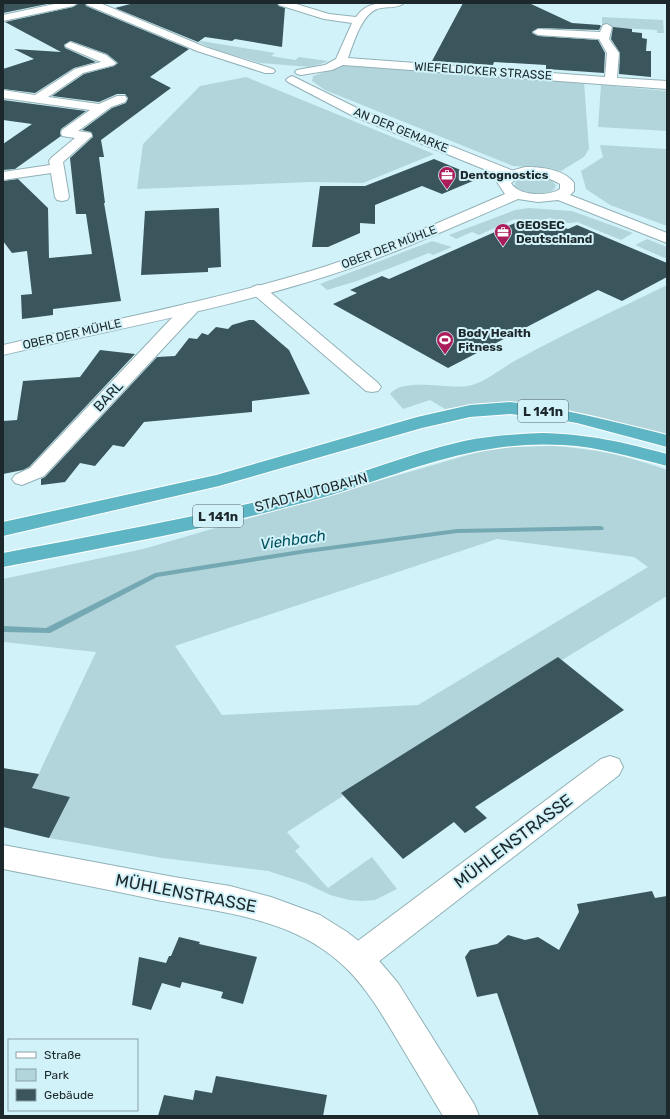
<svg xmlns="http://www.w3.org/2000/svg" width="670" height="1119" viewBox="0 0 670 1119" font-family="Rubik,sans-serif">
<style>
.green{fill:#b2d5dc;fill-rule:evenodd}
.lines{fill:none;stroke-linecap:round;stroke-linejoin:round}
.stream{fill:#74a8b2;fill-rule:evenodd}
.building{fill:#3a565c}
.minor-casing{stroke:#92b1b7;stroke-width:2}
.tertiary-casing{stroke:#92b1b7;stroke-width:2}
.trunk-casing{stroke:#fff;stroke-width:2}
.minor{fill:#fff;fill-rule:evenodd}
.tertiary{fill:#fff;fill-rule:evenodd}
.trunk{fill:#5eb6c4;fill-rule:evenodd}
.labels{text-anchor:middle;stroke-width:4;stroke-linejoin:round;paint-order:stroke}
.far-street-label{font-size:12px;fill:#1c282b;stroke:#d2f2f9}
.far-poi-label{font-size:12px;font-weight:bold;fill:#1c282b;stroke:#d2f2f9;text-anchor:start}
.shield{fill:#d2f2f9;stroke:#536569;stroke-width:1}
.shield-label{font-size:13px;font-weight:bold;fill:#1c282b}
.street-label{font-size:14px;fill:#1c282b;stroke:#d2f2f9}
.water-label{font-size:15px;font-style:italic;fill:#00505c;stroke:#d2f2f9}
.near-street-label{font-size:17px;fill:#1c282b;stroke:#d2f2f9}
</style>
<rect width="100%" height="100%" fill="#d2f2f9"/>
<path class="green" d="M602,17l61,3 1,13h-7v-3l-55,-3z
M195,40l80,13 -4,3 24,4 4,-3 29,4 -7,3 -11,3 -50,-4 -47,-14z
M345,65l239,17 5,67 -5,8 -23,14 -11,-3 -37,-2 -188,-76 -13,-9 1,-5z
M246,77l188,77 -71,29 -51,-1 -175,7 6,-45 57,-58z
M601,85l66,6v40l-69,-4z
M600,145l67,4v77l-57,-21 -24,-16 -5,-18 22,-14z
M525,177c10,-1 26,-1 31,9 -6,14 -34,9 -42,0l2,-5z
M529,208l43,3 61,22 -12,7 -44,-18c-10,3 -18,-1 -28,-4 -12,4 -21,7 -34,1l-36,16 -7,-3 -16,7 -7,-4 66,-25z
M647,239l20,8v12l-32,-14z
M432,241l20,6 -19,8 -4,-2 -72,28 -30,9 -7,-6z
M667,285v150l-111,-28 -26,-4h-48l-37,6 -15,-9 -27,9 -13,-15c14,-18 62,-3 82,-9 17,-5 32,-19 48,-27 48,-26 98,-49 147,-73z
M552,446c40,2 77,10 115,24v126l-105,64 -4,-3 -217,136 2,3 -56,36 13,15 -5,4 33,37 44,-31 25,32 -22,11 -13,1 -13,-1 -19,-5 -25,-12 -37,-12 -106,-13 -113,-20 21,-41 -38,-9 64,-136 -93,-10v-63l140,-30 335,-97 34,-5zM497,539l137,18 14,10 -230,138 -196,10 -47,-69z"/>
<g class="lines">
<path class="stream" d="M601,526l3,2 -1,2 -146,3 -150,20 -150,24 -107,56 -47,-1v-6l43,2 109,-55 152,-24 150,-20z"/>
</g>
<path class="building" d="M3,3h49l-49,10z
M79,3h6l1,3 103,43 -39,28 21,11 -70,52 3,17h-5l6,46h-1l17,98 -68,8v6l-31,4 -1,-24 11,-1 -5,-43 -15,2 -9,-12v-60l15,-2 30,29 1,50 43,-4 -6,-40h-10l-6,-56 23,-21 -2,-5 -9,-2 30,-22 14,-5 2,-5 -3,-4h-8l-18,8 -47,-6 32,-22 30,-8 4,-3 -11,-9 -36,-13 -7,4 1,3 31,14 -22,6 -39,25 -32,-4v-20l31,-10 -20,-10 47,3 -56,-30 68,-15z
M134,3h143l2,3 6,2 -3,39 -47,-8 -3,2 -27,-4 -7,5 -83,-34z
M463,3h66l43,20 28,2 1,1 -2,4 -61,-2 -6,5 6,3 60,4 7,13 -1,20 -58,-4v-4l-52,-3 -1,3 -61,-4z
M613,27l19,2v3l10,1v5l5,1 -1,12h5v26l-32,-3 1,-21 -9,-14z
M3,100l83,11 -25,18 -1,4 1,3 -46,33 -12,1v-26l29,-20 -29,-4z
M434,159l46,19 -38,16 -20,-8 -47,19v19l-15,-1v10l-32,14h-16l8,-61h45z
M219,208l2,59 -13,1v4l-67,3 4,-64z
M549,221l19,8 9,-4 90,38v14l-45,24 -24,-11 -150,78 -115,-64 24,-11 -7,-3 32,-14 7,3 126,-56 15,6z
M249,320h5l35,30 21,44 -58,7v11l-108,10 -20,25 -11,-2 -18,21 -15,-3 -15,19 -24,3v-6l4,-2 112,-120 18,-1 14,-18 8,1 5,-6 6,2 8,-8 12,2 4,-4z
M100,350l35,4 -106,113 -6,3 -20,4v-53l14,-1 6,-39 57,-4z
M558,657l66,53 -149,97 12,11 -22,15 -11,-11 -51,37 -62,-66z
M3,768l36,6 -7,14 38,9 -21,41 -46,-11z
M652,891l3,7 12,-2v220h-128l-42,-123 -20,4 -12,-40 5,-7 27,-6 11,-9 17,5 13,-3 21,13 20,-38 -2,-8z
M179,937l21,5 -1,2 58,13 -14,47 -22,-6 2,-6 -41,-10 -2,6 -18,-5 -11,27 -19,-5 7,-48 27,6 3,-7h2z
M216,1076l111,19 -4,21h-165l6,-21 29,5 2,-10 17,3z"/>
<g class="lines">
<defs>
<path id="minor" d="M59,3h19l-5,3 -70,15v-6z
M86,3h14l105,44 68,22 2,2 -2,2h-8l-68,-22 -110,-46z
M278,3h15l36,11 27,3c12,-17 28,-14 48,-14 -6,6 -19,3 -27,6 -15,5 -24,35 -29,49l257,19 2,-24 -8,-14 -61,-4 -5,-3 5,-3 62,3 3,-7 4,-1 5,3 -3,12 10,14 -2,25 50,3v8l-324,-24 -11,5 -31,5 -4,-1 -2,-2 2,-2 28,-5 11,-6 16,-36 -28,-4 -45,-14z
M70,42l36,13 10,8 -2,2 -31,8 -35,24 51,7 18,-8h8l2,3 -2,3 -14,5 -33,24 13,2 1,3 -29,26 6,35 -2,3 -5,1 -5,-1 -2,-3 -4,-24 -48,7v-8l47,-7 -1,-4 2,-3 24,-20 -13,-2 -1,-3 1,-3 28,-20 -87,-12v-8l32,5 40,-26 26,-7 -35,-15 -1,-2z
M292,76l69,34 155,62 2,3 -2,3 -5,1 -5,-1 -153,-62 -65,-34 -2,-2 2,-2z
M258,285l6,2 114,96 3,4 -3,4 -6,1 -6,-1 -114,-98 -2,-3 2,-3z
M191,303l6,1 2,4 -2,4 -153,164 -22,9 -7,-2 -3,-4 3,-4 15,-7 155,-164z
M610,756l9,3 4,8 -4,8 -250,194 -11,4 -11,-4 -4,-10 4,-10 254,-190z"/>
<path id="tertiary" d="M525,167c16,0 39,2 49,16v8l-4,4 97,38v10l-109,-43 -20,2 -20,-3c-63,27 -126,56 -191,77 -106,34 -216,54 -324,79v-10c104,-24 209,-44 311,-75 65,-20 128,-49 191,-76l-8,-12c7,-10 17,-12 28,-15zM535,175c9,2 17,4 25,9v5c-12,8 -42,7 -49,-6l10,-7z
M3,845l171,32 56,9 41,11 49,18 27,17 22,17 29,34 76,121 5,12h-36c-15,-25 -30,-50 -45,-75 -15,-25 -30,-51 -51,-72 -51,-51 -123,-56 -190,-69 -51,-11 -103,-21 -154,-31z"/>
<path id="trunk" d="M510,402c54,6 105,20 157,33v12l-90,-24 -30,-5 -37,-4 -40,3 -48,11 -203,58 -216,50v-14l213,-47 201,-58 53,-12z
M542,433c46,1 81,9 125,21v12c-35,-9 -68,-19 -104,-21 -80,-5 -145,22 -219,46 -25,8 -51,14 -76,21 -87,22 -177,38 -265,55v-14c98,-19 197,-36 293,-61 57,-15 111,-38 168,-51 26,-5 52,-7 78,-8z"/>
</defs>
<use href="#minor" class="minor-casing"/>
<use href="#tertiary" class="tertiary-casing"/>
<use href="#trunk" class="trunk-casing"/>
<use href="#minor" class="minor"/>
<use href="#tertiary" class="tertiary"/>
<use href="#trunk" class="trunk"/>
</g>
<defs>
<symbol id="office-pin" viewBox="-11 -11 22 30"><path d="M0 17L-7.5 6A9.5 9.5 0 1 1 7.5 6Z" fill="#ab1d5a" stroke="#d2f2f9"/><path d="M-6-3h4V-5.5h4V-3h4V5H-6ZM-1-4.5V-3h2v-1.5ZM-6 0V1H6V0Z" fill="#fff"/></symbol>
<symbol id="stadium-pin" viewBox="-11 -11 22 30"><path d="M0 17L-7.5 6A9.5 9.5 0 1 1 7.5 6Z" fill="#ab1d5a" stroke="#d2f2f9"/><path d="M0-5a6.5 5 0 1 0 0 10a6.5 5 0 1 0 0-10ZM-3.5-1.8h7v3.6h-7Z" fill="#fff"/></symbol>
</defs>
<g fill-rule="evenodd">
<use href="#office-pin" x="437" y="165" width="20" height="27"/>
<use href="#office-pin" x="493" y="222" width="20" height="27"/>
<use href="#stadium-pin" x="435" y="330" width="20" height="27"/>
</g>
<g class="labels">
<g class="far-street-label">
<text transform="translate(483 71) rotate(4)" y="4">WIEFELDICKER STRASSE</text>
<text transform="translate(401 130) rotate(22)" y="4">AN DER GEMARKE</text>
<text transform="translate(389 247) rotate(-21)" y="4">OBER DER MÜHLE</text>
<text transform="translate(72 334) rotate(-13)" y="4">OBER DER MÜHLE</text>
</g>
<g class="far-poi-label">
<text x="460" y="179">Dentognostics</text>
<text x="516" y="229">GEOSEC<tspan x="516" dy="14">Deutschland</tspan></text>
<text x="458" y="337">Body Health<tspan x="458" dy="14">Fitness</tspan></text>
</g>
<g class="shield">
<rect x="518" y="400" width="50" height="22" rx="3"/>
<rect x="193" y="505" width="50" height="22" rx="3"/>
</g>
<g class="shield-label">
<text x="543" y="416">L 141n</text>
<text x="218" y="521">L 141n</text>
</g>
<g class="street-label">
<text transform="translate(108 396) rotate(-47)" y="5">BARL</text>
<text transform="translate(311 492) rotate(-15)" y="5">STADTAUTOBAHN</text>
</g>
<g class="water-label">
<text transform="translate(293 540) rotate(-8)" y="5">Viehbach</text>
</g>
<g class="near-street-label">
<text transform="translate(513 841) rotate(-37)" y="6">MÜHLENSTRASSE</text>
<text transform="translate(186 893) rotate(11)" y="6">MÜHLENSTRASSE</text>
</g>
</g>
<rect width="670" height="1119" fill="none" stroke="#1c282b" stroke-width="8"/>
<rect x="8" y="1039" width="130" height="72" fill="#d2f2f9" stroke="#89a1a7"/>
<rect x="16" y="1052" width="20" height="6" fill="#ffffff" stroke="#89a1a7"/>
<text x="44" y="1059" font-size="12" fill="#1c282b">Straße</text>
<rect x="16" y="1069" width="20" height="12" fill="#b2d5dc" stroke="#89a1a7"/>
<text x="44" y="1079" font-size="12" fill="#1c282b">Park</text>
<rect x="16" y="1089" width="20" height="12" fill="#3a565c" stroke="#89a1a7"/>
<text x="44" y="1099" font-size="12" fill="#1c282b">Gebäude</text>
</svg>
